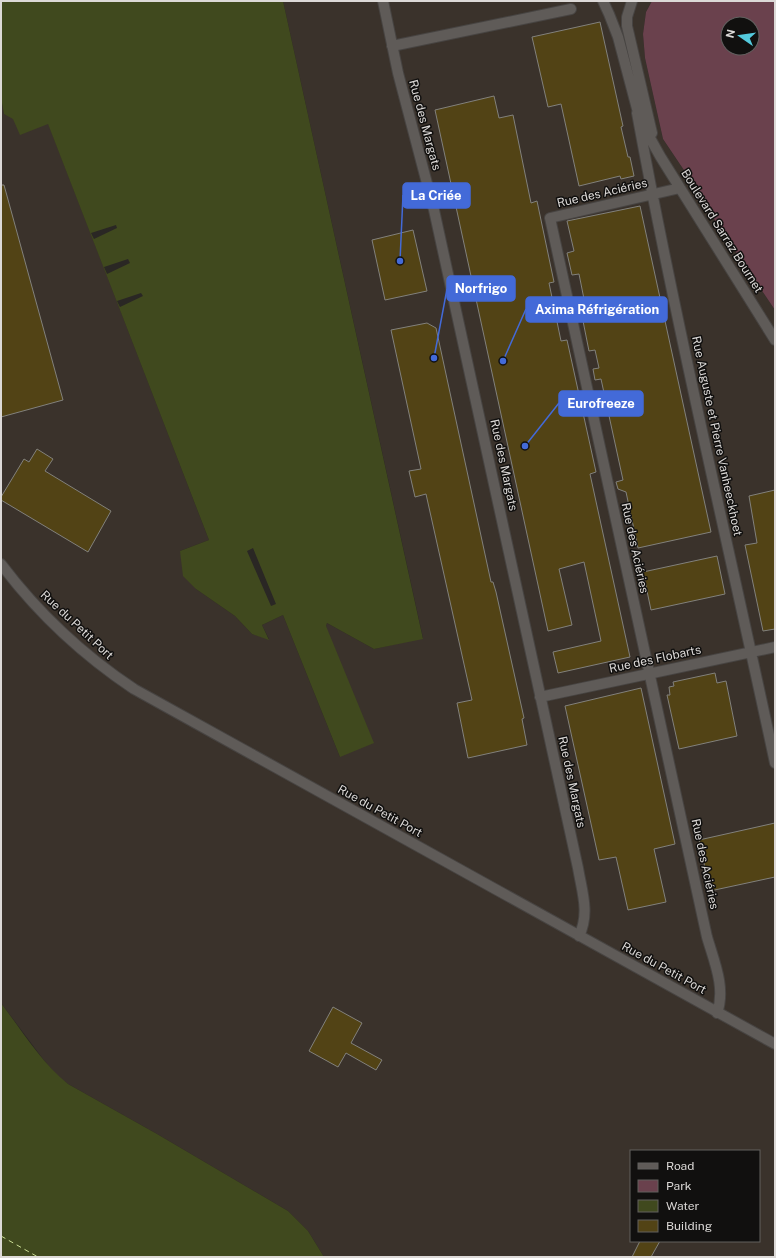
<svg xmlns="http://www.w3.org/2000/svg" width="776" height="1258" viewBox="0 0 776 1258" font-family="'Public Sans',sans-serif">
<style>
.built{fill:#3a322b;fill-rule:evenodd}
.green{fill:#6a414d;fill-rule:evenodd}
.water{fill:#40491e}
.pier{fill:#2a2724}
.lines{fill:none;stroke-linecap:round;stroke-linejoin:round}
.ferry{stroke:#cadc94;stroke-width:1;stroke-dasharray:5 4;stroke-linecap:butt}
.building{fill:#524315;stroke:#82817c}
.minor-casing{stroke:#474442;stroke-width:12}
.minor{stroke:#5f5b58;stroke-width:10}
.labels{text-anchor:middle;stroke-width:3;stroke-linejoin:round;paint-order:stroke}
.street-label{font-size:12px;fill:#dcd9d7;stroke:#11100f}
.leader{fill:none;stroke:#436ad8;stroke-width:1.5}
.callout-dot{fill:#436ad8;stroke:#11100f;stroke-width:1.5}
.callout{fill:#436ad8;stroke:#436ad8;stroke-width:1.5}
.callout-label{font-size:13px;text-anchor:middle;font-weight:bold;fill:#fff}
</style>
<rect width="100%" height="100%" fill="#2a2724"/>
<path class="built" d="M283,1h369l-6,11 -3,22 2,24 18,81 35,52 19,33 58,86v947h-451l-16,-26 -20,-20 -131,-77 -89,-50 -11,-8 -14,-17 -42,-56v-905l3,16 44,9 161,417 -29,11 16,38 39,27 17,18 17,5 -7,-14 21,-10 57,142 -14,-131 1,-3 47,26 49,-11zM631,1151h128v90h-128z"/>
<path class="green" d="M652,1h123v309l-58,-86 -19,-33 -35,-52 -18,-81 -2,-24 3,-22zM728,24h24v24h-24z"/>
<path class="water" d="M1,1h282l140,638 -49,10 -47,-26 -1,3 48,117 -34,14 -57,-142 -21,10 7,15 -17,-6 -17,-18 -39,-27 -13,-13 -3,-25 29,-11 -161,-416 -28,11 -7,-16 -9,-5 -3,-16z
M1,1003c21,28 40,59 67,81l89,50 131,77 20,20 16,26h-323z"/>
<path class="pier" d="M116,225l1,3 -23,11 -3,-6z
M128,259l2,4 -23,11 -3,-7z
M141,293l2,3 -23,11 -3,-6z
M253,548l23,56 -5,2 -24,-55z"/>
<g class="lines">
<path class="ferry" d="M1,1236l37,21"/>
</g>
<path class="building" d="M600,22l23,104 -2,1 7,30h2l4,19 -13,3 -1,-3 -41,10 -18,-82 -13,3 -16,-70z
M494,96l5,22 14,-3 18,88 6,-2 17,81 -5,1 12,58 6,-1 29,132 -6,2 40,183 -72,16 -5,-21 48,-11 -17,-79 -25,7 13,56 -24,6 -113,-521z
M1,185h3l59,215 -62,17z
M640,206l71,326 -73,16 -12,-56 -8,-3 -2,-7 7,-2 -22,-101 -6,1 -2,-11 6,-1 -4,-18 -6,1 -8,-40h-1l-3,-10 7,-2 -5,-25 -7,1 -5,-22 7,-2 -7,-30z
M413,230l14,61 -42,9 -13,-60z
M427,323l9,5 55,254h2l3,10 28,126 -2,1 5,26 -59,13 -11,-55 15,-3 -46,-206 -11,3 -6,-26 12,-2 -30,-139z
M37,449l16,10 -8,12 66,40 -23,41 -87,-52v-3l23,-38 5,3z
M775,490v139l-12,2 -18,-86 12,-2 -8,-47z
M717,556l8,38 -74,16 -8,-38z
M715,673l2,10 9,-2 11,55 -58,13 -12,-54h3l-1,-8 5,-1 -1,-4z
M641,688l34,156 -21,5 12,53 -38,8 -12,-53 -17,3 -34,-154z
M775,823v54l-65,14 -11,-51z
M333,1007l29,16 -11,20 31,17 -6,10 -30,-17 -8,14 -29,-16z
M640,1241h20l-9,16h-19z"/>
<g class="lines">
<defs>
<path id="minor" d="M383,1l15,72 36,137 144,658c4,24 12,45 1,68
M603,1l6,13 9,23 22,83 20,36 115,184
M632,1l-5,16v9l25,107
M392,46l179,-37
M637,113c40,218 92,434 138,650
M680,188l-130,30 157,719c7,24 19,51 10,76
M1,564c37,49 82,91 133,125l641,355
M540,697l235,-50"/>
</defs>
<use href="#minor" class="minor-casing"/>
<use href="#minor" class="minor"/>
</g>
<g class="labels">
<g class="street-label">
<text transform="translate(425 125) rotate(75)" y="4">Rue des Margats</text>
<text transform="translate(602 193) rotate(-13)" y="4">Rue des Aciéries</text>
<text transform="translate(722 231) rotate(58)" y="4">Boulevard Sarraz Bournet</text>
<text transform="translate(717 436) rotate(78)" y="4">Rue Auguste et Pierre Vanheeckhoet</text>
<text transform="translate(504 465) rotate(78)" y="4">Rue des Margats</text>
<text transform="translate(635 548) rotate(78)" y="4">Rue des Aciéries</text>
<text transform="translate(77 625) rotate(43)" y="4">Rue du Petit Port</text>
<text transform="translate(655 659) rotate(-12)" y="4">Rue des Flobarts</text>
<text transform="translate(572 782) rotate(78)" y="4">Rue des Margats</text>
<text transform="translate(380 811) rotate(29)" y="4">Rue du Petit Port</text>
<text transform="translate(705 864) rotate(78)" y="4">Rue des Aciéries</text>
<text transform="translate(664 968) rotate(29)" y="4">Rue du Petit Port</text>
</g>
</g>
<path class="leader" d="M400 261L403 195M434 358L447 289M503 361L526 309M525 446L559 403"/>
<g class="callout-dot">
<circle cx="400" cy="261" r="4"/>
<circle cx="434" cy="358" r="4"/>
<circle cx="503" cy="361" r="4"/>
<circle cx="525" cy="446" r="4"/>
</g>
<g class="callout">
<rect x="403" y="183" width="67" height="25" rx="4"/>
<rect x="447" y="276" width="68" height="25" rx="4"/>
<rect x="526" y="297" width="141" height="25" rx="4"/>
<rect x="559" y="391" width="84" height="25" rx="4"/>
</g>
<g class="callout-label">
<text x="436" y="200">La Criée</text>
<text x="481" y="293">Norfrigo</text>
<text x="597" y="314">Axima Réfrigération</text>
<text x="601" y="408">Eurofreeze</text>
</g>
<rect width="776" height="1258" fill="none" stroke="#dcd9d7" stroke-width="4"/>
<rect x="630" y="1150" width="130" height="92" fill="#11100f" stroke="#62605f"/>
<rect x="638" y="1163" width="20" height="6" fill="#5f5b58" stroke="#62605f"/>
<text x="666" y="1170" font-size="12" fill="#dcd9d7">Road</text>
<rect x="638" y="1180" width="20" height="12" fill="#6a414d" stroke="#62605f"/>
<text x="666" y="1190" font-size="12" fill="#dcd9d7">Park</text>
<rect x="638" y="1200" width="20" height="12" fill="#40491e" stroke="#62605f"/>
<text x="666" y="1210" font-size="12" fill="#dcd9d7">Water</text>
<rect x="638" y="1220" width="20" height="12" fill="#524315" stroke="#62605f"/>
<text x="666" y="1230" font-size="12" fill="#dcd9d7">Building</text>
<g transform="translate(740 36) rotate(283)"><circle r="19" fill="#11100f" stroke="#62605f"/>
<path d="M0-3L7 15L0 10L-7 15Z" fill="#54cadd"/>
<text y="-6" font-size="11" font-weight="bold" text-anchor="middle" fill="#dcd9d7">N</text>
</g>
</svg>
